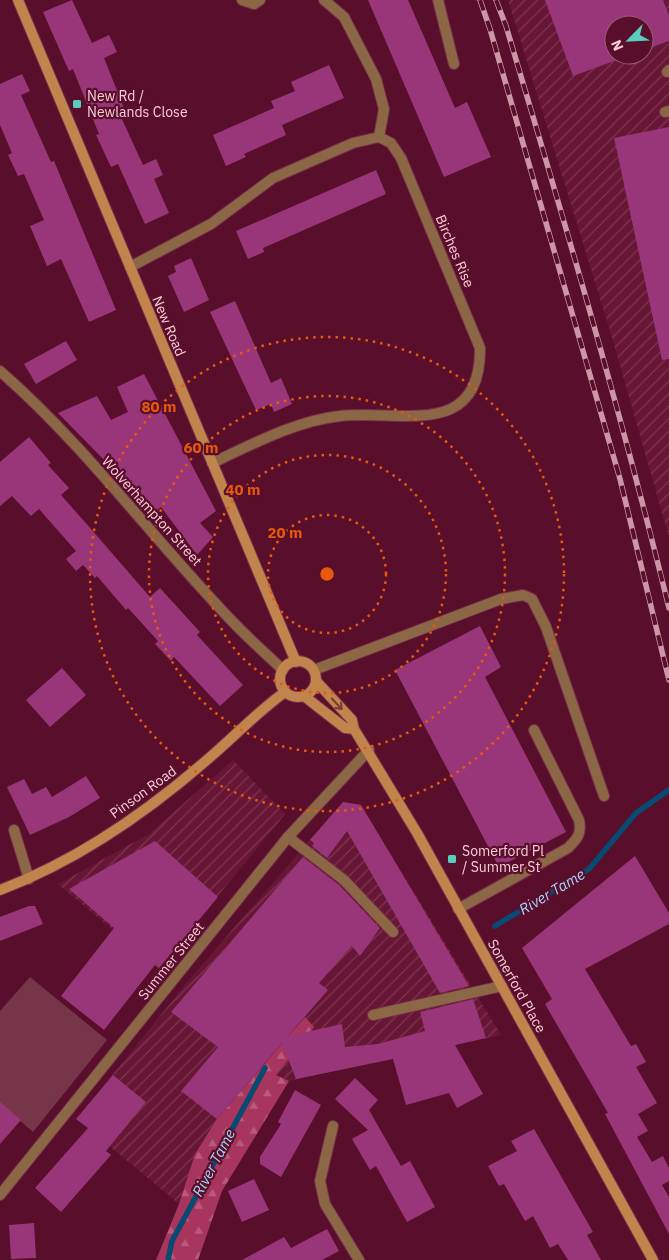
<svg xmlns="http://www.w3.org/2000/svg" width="669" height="1260" viewBox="0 0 669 1260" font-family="'IBM Plex Sans',sans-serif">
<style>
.industrial{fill:url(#industrial-furrows);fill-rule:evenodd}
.green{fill:#773549}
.forest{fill:url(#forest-firs)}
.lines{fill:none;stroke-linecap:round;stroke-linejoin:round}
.stream{stroke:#074a72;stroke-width:5.5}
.building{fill:#993679}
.service-casing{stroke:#76314a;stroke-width:12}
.minor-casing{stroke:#76314a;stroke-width:12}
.secondary-casing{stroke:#76314a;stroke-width:12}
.service{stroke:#8c6745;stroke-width:10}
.minor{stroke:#8c6745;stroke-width:10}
.secondary{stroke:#c0844c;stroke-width:10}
.rail-casing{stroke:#cc96a6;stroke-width:5.5}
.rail{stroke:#590f2b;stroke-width:4;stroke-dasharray:11;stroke-linecap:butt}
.oneway{stroke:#7d3837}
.ring{fill:none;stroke:#e8590c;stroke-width:2.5;stroke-dasharray:2.5 5}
.poi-dot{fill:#59cebe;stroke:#590f2b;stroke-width:2}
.labels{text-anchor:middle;stroke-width:4.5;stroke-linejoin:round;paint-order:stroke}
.poi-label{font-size:14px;fill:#fbcdd8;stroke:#590f2b;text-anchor:start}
.street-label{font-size:14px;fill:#fbcdd8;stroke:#590f2b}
.water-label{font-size:15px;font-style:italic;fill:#a7d6fc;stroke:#590f2b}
.centre{fill:#e8590c;stroke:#590f2b;stroke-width:2.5}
.ring-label{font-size:15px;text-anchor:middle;font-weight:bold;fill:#e8590c;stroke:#590f2b;stroke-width:4.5;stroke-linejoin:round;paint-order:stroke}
</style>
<defs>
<pattern id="industrial-furrows" width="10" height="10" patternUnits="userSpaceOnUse" patternTransform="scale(1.25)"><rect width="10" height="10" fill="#671635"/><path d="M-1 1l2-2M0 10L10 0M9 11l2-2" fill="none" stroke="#7e3752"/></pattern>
<pattern id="forest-firs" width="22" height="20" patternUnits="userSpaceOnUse" patternTransform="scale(1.25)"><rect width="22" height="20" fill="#a7355d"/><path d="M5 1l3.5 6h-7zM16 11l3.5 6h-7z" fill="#b85a7b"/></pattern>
</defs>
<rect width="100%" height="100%" fill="#590f2b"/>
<path class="industrial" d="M508,0h161v537l-58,-203zM614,25h30v30h-30z
M233,760l52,54 -126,154 -101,-84 91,-50z
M343,802l18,3 140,230 -212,46 -14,-6 39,-48 -119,127 -16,50 -102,-85 111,-138z"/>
<path class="green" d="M30,977l77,63 -74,92 -33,-29v-92z"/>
<path class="forest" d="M305,1017l9,10 -38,48 13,6 -67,110 -24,69h-42l23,-56 16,-50 22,-35z"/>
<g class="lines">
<path class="stream" d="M495,926l94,-57 47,-56 33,-23
M168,1260l4,-19 93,-173"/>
</g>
<path class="building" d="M72,0l20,43 17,-8 8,17 -13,6 22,55 -6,2 23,50 13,-6 7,16 -9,4 15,34 -24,11 -27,-60 -7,3 -15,-32 3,-1 -26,-65 -4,2 -26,-59z
M368,0h40l47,108 12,-6 24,55 -47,20z
M545,0h118l6,15v26l-25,9v-25h-30v36l-41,15z
M329,65l15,33 -62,27 4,10 -42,19 2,3 -20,9 -13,-31 61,-27 -3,-7 24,-10 -4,-9z
M22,74l8,17 -9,4 30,67 3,-1 62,149 -27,12 -28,-63 -14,7 -17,-40 14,-6 -20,-46 -6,2 -10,-21 4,-2 -12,-28v-41z
M669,127v232l-7,1 -48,-222z
M376,170l10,24 -123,54 1,4 -16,7 -12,-28z
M191,258l18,42 -25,12 -16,-36 8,-4 -2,-6z
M235,301l36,82 10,-5 11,26 -18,8 -3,-8 -15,6 -46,-98z
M66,341l11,19 -41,24 -12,-20z
M144,374l72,137 -16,12 13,14 -16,18 -36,-48 -6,5 -97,-99 39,-17 14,24 17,-8 -11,-25z
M29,437l22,26 -3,2 21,23 -8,7 30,34 59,68 10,-9 40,44 -3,3 46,50 -23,21 -46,-49 -3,4 -16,-17 3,-3 -30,-33 -2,2 -29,-34 -2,2 -12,-13 -7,6 -10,-12 10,-8 -37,-42 -8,7 -19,-20 -12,10v-44z
M480,626l21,41 -16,10 81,155 -67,35 -104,-197z
M62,668l24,27 -36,32 -24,-27z
M86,776l14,22 -31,19 -39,18 -23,-48 17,-8 8,15 14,-7 6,10z
M343,802l18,3 108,181 -29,7 -93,-162 -20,27 -15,-12 2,-3 -4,-3z
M155,841l63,56 -59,71 -4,-3 -51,65 -43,-34 53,-68 -45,-39z
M635,856l34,57v11l-84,45 46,77 5,-2 10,18 -10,5 21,36 -19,11 10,17 -11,6 15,25 11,-6 6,12v13l-7,4 7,12v37l-64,-120 3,-1 -63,-109 7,-5 -30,-51z
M303,857l36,28 41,43 -20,28 -8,-10 -33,37 9,7 -40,46 54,-12 3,23 33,-3 47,-13 -5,-19 53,-13 13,39 -31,7 28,49 -26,14 -8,-15 -43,12 -13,-46 -97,20 -14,-36 -65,76 -36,-28 37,-44 -47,-35z
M29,906h6l8,18 -43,17v-24z
M113,1075l33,27 -40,49 5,4 -50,57 -26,-24 53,-60 -12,-9z
M355,1078l23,22 -9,10 32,56 9,-5 25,46 -28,15 -31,-56 -6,4 -18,-31 16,-9 -33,-31z
M295,1090l26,15 -40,72 -21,-13v-7l21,-33 -3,-2z
M0,1102l21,18 -21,24z
M534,1129l59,103 -6,3 14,25h-33l-10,-16 -8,4 -17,-32 -8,5 -21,-37 -5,2 -11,-20 29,-15 -6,-10z
M254,1179l15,31 -27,12 -14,-31z
M34,1223l2,35 -25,1 -2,-34z
M327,1229l12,22 -17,9h-80l42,-23 7,11z"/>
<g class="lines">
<defs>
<path id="service" d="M242,0l12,4 6,-4
M324,0l20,17 32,62 8,30 -5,28
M438,0l16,64
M667,72l2,-2
M665,112l4,-1
M314,670l187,-71 22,-4 9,4 14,28 58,169
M288,837l56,43 49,52
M458,909l110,-61c9,-9 14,-14 11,-28l-45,-90
M373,1015l129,-29"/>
<path id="minor" d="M130,267l81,-43 62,-46 80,-35 26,-6 12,6 10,15 79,190c1,93 -81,61 -140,68 -45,5 -87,28 -128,47
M0,371c86,75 152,167 231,249 16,17 34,33 52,50
M14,830l15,49
M333,1126l-13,55 5,23 34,56
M0,1195l288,-358 81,-87"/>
<path id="secondary" d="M18,0l278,662
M280 679a18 18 0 1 1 36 0a18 18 0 1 1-36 0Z
M316,681l36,39 2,9 63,104 236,427
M304,696l41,32 9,1
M0,890c77,-29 146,-77 208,-131 26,-22 49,-47 77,-67"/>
</defs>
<use href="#service" class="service-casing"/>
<use href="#minor" class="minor-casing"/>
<use href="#secondary" class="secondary-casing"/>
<use href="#service" class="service"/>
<use href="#minor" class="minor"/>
<use href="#secondary" class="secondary"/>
<defs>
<path id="rail" d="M480,0l10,29 130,450 49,201
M496,0l10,26c58,194 115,386 163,582"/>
</defs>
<use href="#rail" class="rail-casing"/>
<use href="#rail" class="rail"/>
</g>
<defs><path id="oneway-shaft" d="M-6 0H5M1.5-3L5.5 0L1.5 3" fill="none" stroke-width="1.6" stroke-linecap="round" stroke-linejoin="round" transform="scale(1.25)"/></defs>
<use class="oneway" href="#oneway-shaft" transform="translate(337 704) rotate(47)"/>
<g class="ring">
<circle cx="327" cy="574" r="59"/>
<circle cx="327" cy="574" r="119"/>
<circle cx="327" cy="574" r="178"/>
<circle cx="327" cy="574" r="237"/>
</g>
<g class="poi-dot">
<rect x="72" y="99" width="10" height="10" rx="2.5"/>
<rect x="447" y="854" width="10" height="10" rx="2.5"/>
</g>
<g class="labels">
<g class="poi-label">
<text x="87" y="101">New Rd /<tspan x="87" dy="16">Newlands Close</tspan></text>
<text x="462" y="856">Somerford Pl<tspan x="462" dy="16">/ Summer St</tspan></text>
</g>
<g class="street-label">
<text transform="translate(455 251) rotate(67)" y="5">Birches Rise</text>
<text transform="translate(169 326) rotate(67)" y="5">New Road</text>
<text transform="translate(152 511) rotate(48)" y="5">Wolverhampton Street</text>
<text transform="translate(143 792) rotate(-36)" y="5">Pinson Road</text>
<text transform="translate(171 961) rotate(-51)" y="5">Summer Street</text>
<text transform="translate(517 986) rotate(61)" y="5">Somerford Place</text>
</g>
<g class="water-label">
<text transform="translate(552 892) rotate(-31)" y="5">River Tame</text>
<text transform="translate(214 1163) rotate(-62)" y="5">River Tame</text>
</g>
</g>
<circle cx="327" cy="574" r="8" class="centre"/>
<g class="ring-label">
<text x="159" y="412">80 m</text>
<text x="201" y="453">60 m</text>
<text x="243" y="495">40 m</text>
<text x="285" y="538">20 m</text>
</g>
<g transform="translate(629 40) rotate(246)"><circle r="24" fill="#590f2b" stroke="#9a5b70"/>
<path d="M0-4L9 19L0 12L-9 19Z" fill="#59cebe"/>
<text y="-8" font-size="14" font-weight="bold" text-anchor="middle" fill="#fbcdd8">N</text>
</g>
</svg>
